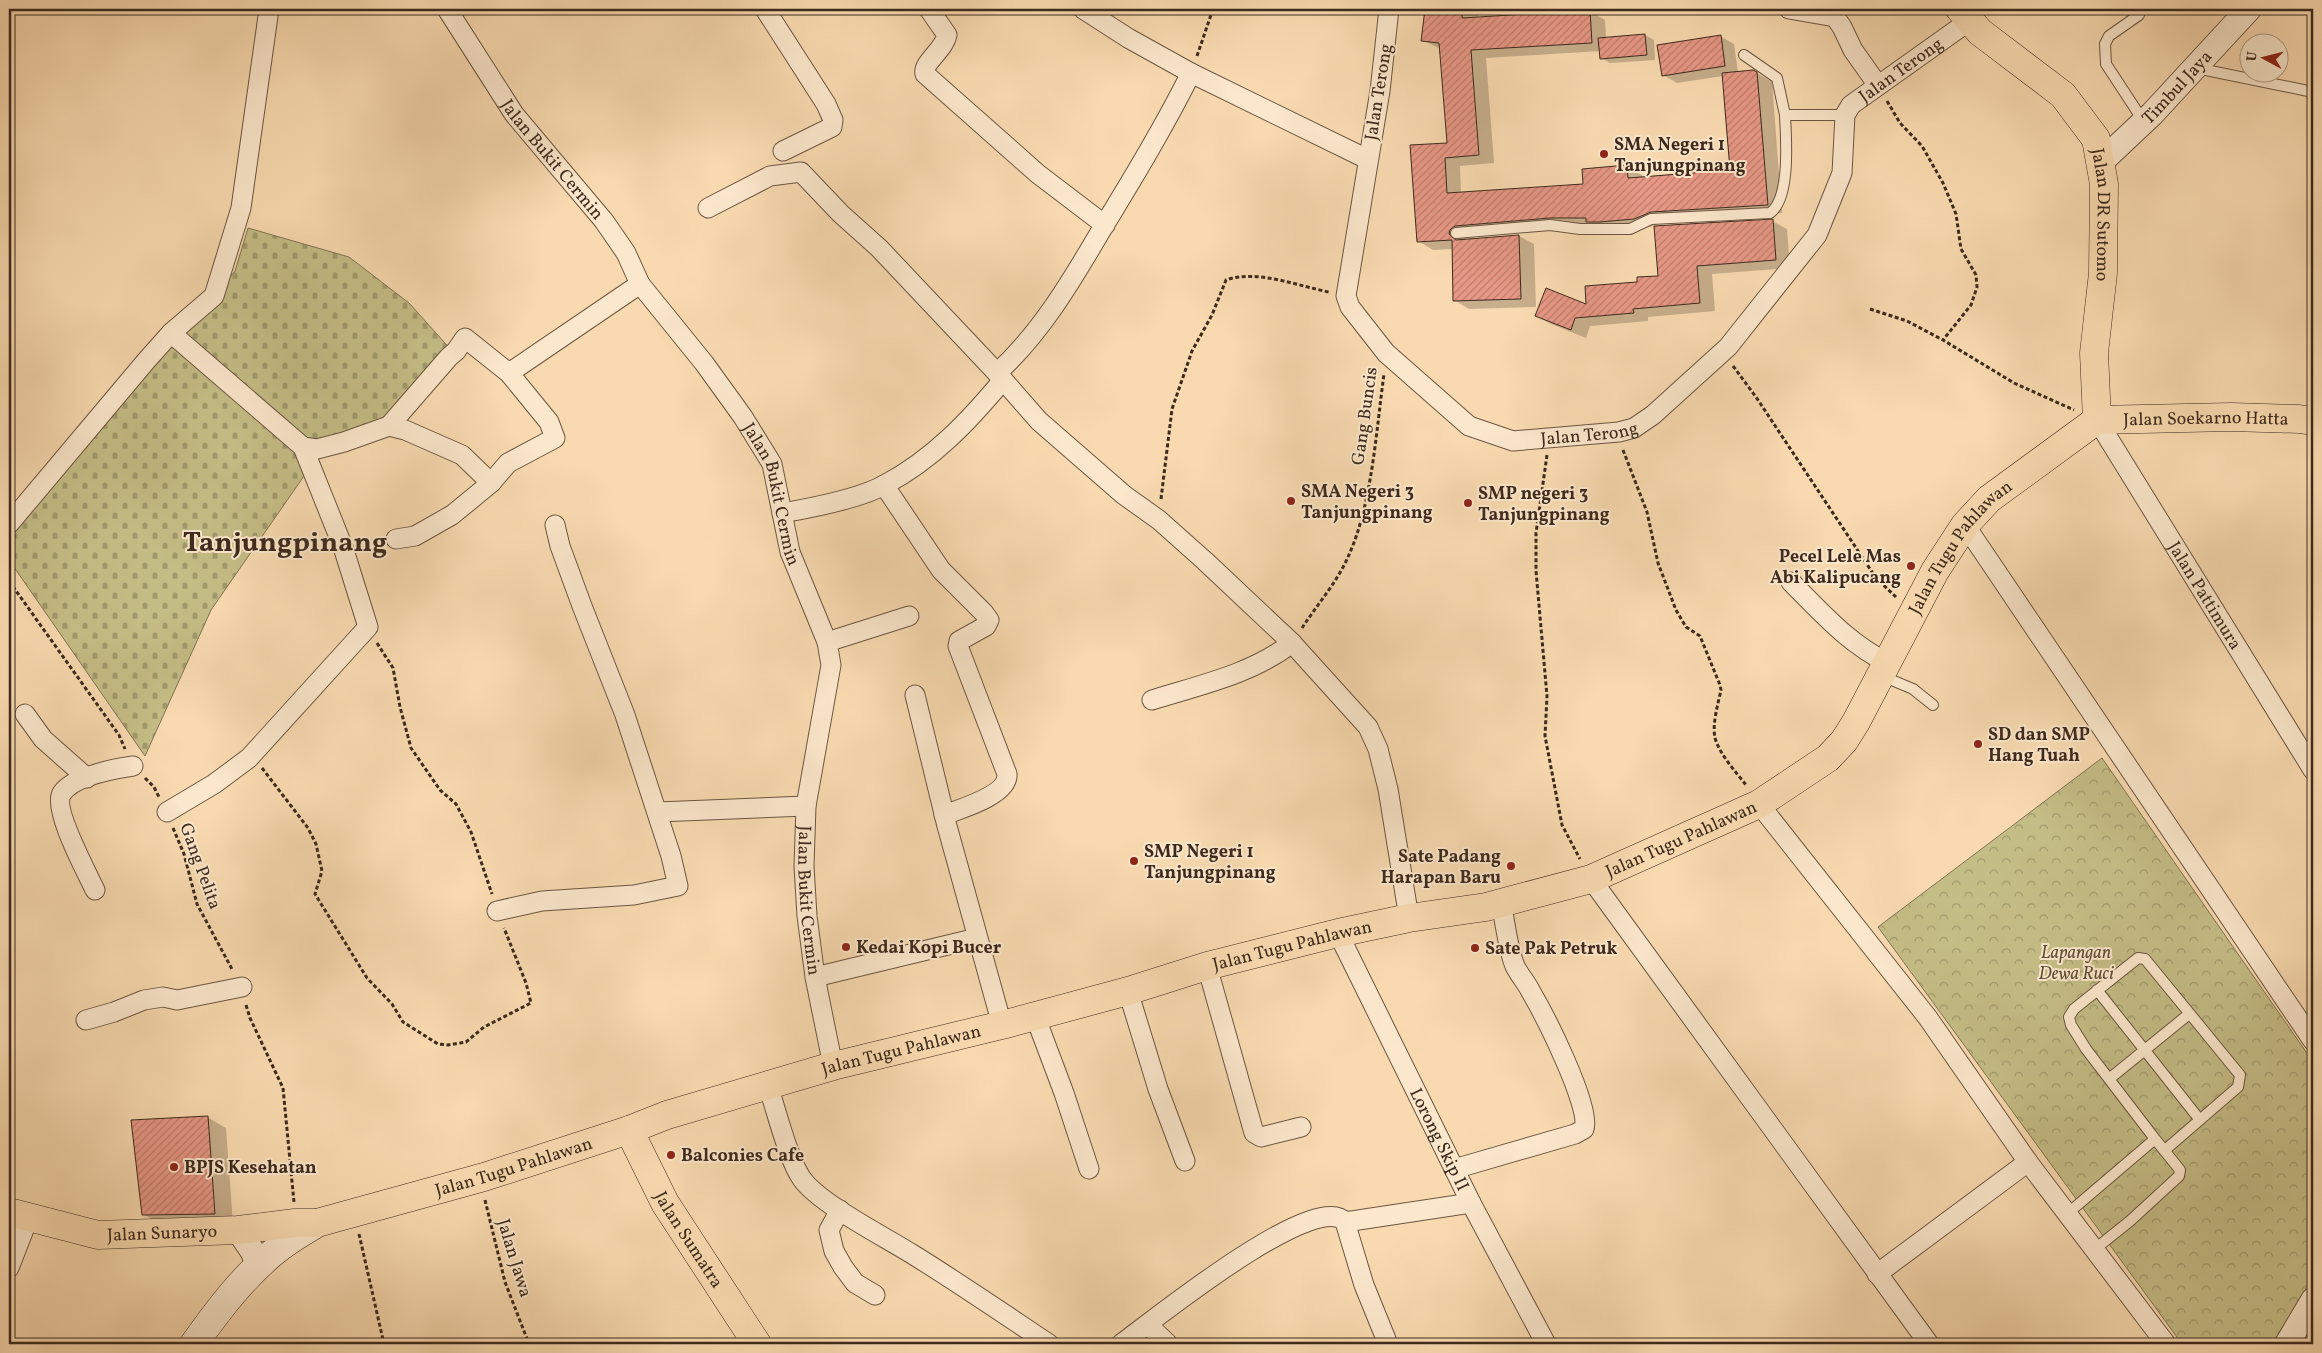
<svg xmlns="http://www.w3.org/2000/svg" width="2322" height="1353" viewBox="0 0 2322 1353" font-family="Vollkorn,serif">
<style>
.forest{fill:url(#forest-crowns);stroke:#817452}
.cemetery{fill:url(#cemetery-stones);stroke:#817452}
.shadow{fill:#0003}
.building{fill:url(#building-hatch);stroke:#3d2a1d}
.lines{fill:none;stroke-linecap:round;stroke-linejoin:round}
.service-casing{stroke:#6c5642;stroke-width:12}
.minor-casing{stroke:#6c5642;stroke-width:21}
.tertiary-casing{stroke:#6c5642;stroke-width:26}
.secondary-casing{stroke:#3d2a1d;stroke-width:29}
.primary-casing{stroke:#3d2a1d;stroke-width:29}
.path{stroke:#3d2a1d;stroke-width:3;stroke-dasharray:4 2.5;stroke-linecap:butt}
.service{stroke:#fbe7cc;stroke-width:10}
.minor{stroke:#fbe7cc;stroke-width:19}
.tertiary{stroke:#fbe7cc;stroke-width:24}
.secondary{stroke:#fbe7cc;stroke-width:28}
.primary{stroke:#f9dab0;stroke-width:28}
.poi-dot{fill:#8f2418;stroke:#fbe7cc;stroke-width:2}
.labels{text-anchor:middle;stroke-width:4;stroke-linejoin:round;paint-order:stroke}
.street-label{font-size:18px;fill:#3d2a1d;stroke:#fbe7cc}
.poi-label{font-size:18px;font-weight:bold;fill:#3d2a1d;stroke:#fbe7cc;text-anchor:start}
.park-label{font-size:18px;font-style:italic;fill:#5f4f37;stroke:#fbe7cc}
.town-label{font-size:28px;font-weight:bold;fill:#3d2a1d;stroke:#fbe7cc}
</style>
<defs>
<pattern id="forest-crowns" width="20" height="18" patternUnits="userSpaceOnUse" patternTransform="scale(1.25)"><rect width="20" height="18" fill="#c5bd86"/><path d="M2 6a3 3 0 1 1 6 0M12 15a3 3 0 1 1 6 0" fill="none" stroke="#a19a6d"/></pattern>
<pattern id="cemetery-stones" width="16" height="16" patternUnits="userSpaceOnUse" patternTransform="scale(1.25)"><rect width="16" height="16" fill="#c5bd86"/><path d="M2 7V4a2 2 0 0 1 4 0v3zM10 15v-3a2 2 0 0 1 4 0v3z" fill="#a19a6d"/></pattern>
<pattern id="building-hatch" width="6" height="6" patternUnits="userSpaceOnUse" patternTransform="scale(1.25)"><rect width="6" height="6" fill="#e89886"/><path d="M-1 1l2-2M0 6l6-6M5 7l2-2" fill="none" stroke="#bd7c6d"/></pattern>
</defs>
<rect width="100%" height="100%" fill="#f9dab0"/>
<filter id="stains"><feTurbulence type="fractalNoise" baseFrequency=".004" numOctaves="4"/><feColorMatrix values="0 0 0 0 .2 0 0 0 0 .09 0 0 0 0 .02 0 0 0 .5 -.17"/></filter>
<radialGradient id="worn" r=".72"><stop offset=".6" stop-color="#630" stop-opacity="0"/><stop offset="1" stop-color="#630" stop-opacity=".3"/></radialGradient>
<path class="forest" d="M2102,758l211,304v215l-40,67h-91l-304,-417z"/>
<path class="cemetery" d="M248,228l101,29 60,46 44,49 -64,74 -67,28 -18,22 -93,134 -66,146 -136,-196v-26l226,-263z"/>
<path class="shadow" d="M1426,9h49l4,2 -1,7 112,-7 15,9 1,18 39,-3 9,5 1,20 -45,3 -9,-5v-7l-115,7 8,105 -34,3 1,27 123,-8 43,-18 15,8v3l89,-7 -8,-95 -46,7 -14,-8 57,-39 14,8 4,28 15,-1 19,11 10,131 -116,7 -16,7 -34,3 -21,-4 -124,8 -6,6 54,-4 15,8 2,63 -67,2 -15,-9 -1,-51 -20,1 -15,-9 30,-97 -7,-95 -19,-9z
M1772,221l15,8 3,39 -78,6 3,37 -67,6v4l-58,5 -4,12 -35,-14 -15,-8 52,-10 51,-23 20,-6z
M207,1117l19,11 7,96 -71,1 -19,-11z"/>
<path class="building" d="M1425,9h38l-1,9 128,-8 2,33 -121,7 8,105 -34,3 2,35 136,-9 -1,-15 45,-4 1,13 102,-8 -8,-97 31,-3 4,2 11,133 -117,7 -17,7 -34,3h-14v-4h-36l-95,8 -5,4 -1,4 7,6 63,-5 2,64 -68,2 -1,-61 -35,2 -7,-97 37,-2 -8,-100 -18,-2z
M1645,34l2,21 -47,4 -2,-21z
M1721,35l4,31 -63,10 -5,-31z
M1773,219l3,41 -79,6 3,37 -67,6 1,4 -59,5 -4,12 -36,-14 11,-28 40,16 -1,-18 52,-4v-5l21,-1 -4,-50z
M208,1116l7,98 -73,1 -11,-95z"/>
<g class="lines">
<defs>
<path id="service" d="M2139,15l-30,21 -4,8 1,20 38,58
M1744,55l33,23 8,37
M2196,68l117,24
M1456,233l94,-8 30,4h50l21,-10 119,-6c21,-15 16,-75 15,-98h60
M1882,676l31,13 20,16
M2097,990l103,130
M2109,1079l80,-65
M2155,1139l-69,-90 -15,-24 -2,-8 5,-8 64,-51 7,1 95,116 -2,12 -73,63
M2067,1214l88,-75 25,31 -1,6 -49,45 -35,28"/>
<g id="minor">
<path id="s1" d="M447,9l67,105 90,107 22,32 14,31 64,79 39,54 29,47 18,88 37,90 4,23 -25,141 -2,60 3,50 8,61 18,89"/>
<path d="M765,9l61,95 7,16 -1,7 -49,24"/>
<path d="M929,9l18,26c-3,15 -25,28 -22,39l113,100 67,51"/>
<path d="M1083,9l45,29 63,35 176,86"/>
<path id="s2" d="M1389,9l-9,82 -34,205 4,11 36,46 83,73 44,15 106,-9 15,-4 19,-13 75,-68 89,-112 25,-62 3,-58 6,-10 118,-84"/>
<path d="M1789,9l46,8 7,10 11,23 24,34"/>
<path d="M708,208l62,-32 31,-4 40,42 38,34 118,125 42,48 85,74 35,25 46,41 87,82 76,84 10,22 10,40 21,129"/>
<path d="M509,373l131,-89"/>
<path d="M997,373c44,-40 75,-93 105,-144 31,-51 62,-102 89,-156"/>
<path id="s3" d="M2097,420l216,350"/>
<path d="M389,426l16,4 57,25 29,28"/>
<path d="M303,447l14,2 27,-7 45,-16 60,-69 7,-6 9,-13 44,35 40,49 6,16 -47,25 -17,20 -39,32 -37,21 -19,3"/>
<path d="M884,485l57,85 43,43 5,7 -3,6 -27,15 -1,5 49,128c2,21 -47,35 -63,41"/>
<path d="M782,513c29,-5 80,-15 104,-29 47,-25 83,-63 117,-104"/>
<path d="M9,524l137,-163 25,-28 43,-37 27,-88 28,-199"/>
<path d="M1965,525l348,516"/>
<path d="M1791,582c31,31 58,62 97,81"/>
<path d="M827,642l82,-26"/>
<path d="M915,695l32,131 55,199"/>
<path d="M1152,700c48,-15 100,-26 140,-57"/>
<path d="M25,714l18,25 44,39"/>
<path d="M1759,804l169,214 100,144 138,182"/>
<path d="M167,812l47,-28 35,-26 119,-131 -25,-80 -40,-100 -132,-114"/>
<path d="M657,812l149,-6"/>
<path d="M1591,879l338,465"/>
<path d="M95,890c-8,-17 -43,-82 -33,-97 12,-17 51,-24 71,-27"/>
<path d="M497,911l45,-10 92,-6 44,-9 -7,-30 -46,-141 -43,-109 -22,-60 -5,-21"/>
<path id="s4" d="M1338,933l133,270 75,141"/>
<path d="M1207,966l47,167 7,4 40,-10"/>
<path d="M815,977l162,-39"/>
<path d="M1128,991l30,98 27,72"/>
<path d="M1035,1016l29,77 25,76"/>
<path d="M86,1020l28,-8 30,-12 19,-3 14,3 65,-13"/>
<path d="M768,1086c9,26 20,73 34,93 18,25 83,58 110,75 47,29 92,60 137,90"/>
<path d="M1454,1169l121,-35 9,-5c8,-21 -40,-115 -53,-137 -4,-9 -12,-17 -16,-26 -7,-15 -10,-46 -14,-63"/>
<path d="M840,1210l-11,20 5,21 9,16 12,16 20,12"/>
<path d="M1345,1222l126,-19"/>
<path d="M9,1268l19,-49"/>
<path d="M1877,1274l151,-112"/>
<path d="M1148,1325l20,19"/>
<path d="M1121,1344c29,-21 195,-156 224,-122l19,63 24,59"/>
</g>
<g id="tertiary">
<path id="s5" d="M2100,163l52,-49 97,-105"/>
<path d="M238,1230l15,22 5,15"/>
<path d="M2287,1344l26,-44"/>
</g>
<path id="secondary" d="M194,1344c24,-34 49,-67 81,-93 13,-11 28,-19 42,-28"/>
<g id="primary">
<path id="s6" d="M1960,9l20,23 83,63 33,44 8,45 -1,89 -9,80 3,67"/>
<path id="s7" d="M2097,420l134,-3 68,2 14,2"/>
<path id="s8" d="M629,1130l36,73 92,141"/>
<path id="s9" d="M9,1212l89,23 140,-5 57,-7h22l167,-46 145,-47 38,-15 166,-49 169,-41 126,-34 79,-25 131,-33 71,-15 77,-11 105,-28 168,-75 69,-46 16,-17 12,-19 79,-151 30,-46 24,-26 108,-79"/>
</g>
</defs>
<use href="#service" class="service-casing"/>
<use href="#minor" class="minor-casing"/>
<use href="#tertiary" class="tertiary-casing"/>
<use href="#secondary" class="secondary-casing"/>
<use href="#primary" class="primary-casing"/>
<path class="path" d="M1994,13l8,-4
M1197,56l16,-47
M1887,101l13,22 22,23 21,37 13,31 5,35 15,26 1,12 -6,18 -28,35
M1870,309l37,12 36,19 71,43 60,27
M1733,366l23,31 120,181 20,19
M1623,450l24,62 11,51 18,47 10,17 14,9 20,49 1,5c-3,14 -9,34 -6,48 5,17 21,34 31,47
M1547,455l-11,78v38l11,125 -2,40 17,89 18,34
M1161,499l11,-90 20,-58 20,-36 14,-35c30,-11 72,6 103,12
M9,581l110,154 6,14
M1302,628c15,-23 35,-46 46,-71 24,-52 28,-125 36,-183
M377,643l16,25 7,39 11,41 29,42 16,14 15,28 21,62
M262,768l46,60 8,16 6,27 -7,23 52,84 25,26 11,18 35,22 10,1 18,-3 18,-15 47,-24 -5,-20 -22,-55
M145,778l9,9 5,10
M173,828l11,26 13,50 36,67
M246,1005l4,13 33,70 11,114
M485,1200l20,82 24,62
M359,1234l25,110"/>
<use href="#service" class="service"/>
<use href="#minor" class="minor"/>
<use href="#tertiary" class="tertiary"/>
<use href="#secondary" class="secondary"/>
<use href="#primary" class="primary"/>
</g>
<g class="poi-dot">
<circle cx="1604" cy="154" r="5"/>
<circle cx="1291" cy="501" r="5"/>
<circle cx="1468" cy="503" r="5"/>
<circle cx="1911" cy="566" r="5"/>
<circle cx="1978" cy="744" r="5"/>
<circle cx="1134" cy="861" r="5"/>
<circle cx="1511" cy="866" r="5"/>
<circle cx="846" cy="947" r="5"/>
<circle cx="1475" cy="948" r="5"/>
<circle cx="671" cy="1155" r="5"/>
<circle cx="174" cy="1167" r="5"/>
</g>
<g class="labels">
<g class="street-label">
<text dy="6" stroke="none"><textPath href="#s2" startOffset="1104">Jalan Terong</textPath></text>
<text dy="6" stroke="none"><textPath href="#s5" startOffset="108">Timbul Jaya</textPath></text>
<text transform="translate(1378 92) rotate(-81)" y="6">Jalan Terong</text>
<text dy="6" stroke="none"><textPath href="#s1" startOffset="184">Jalan Bukit Cermin</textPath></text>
<text dy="6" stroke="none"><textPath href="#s6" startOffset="266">Jalan DR Sutomo</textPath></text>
<text transform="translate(1364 416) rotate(-82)" y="6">Gang Buncis</text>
<text dy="6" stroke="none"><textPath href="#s7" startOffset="109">Jalan Soekarno Hatta</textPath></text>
<text dy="6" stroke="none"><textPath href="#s2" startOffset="594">Jalan Terong</textPath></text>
<text dy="6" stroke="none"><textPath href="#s1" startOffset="589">Jalan Bukit Cermin</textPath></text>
<text dy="6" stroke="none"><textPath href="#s9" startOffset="2150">Jalan Tugu Pahlawan</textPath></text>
<text dy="6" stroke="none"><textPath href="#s3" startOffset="206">Jalan Pattimura</textPath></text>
<text dy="6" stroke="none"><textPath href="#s9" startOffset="1731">Jalan Tugu Pahlawan</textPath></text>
<text transform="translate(201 866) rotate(70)" y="6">Gang Pelita</text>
<text dy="6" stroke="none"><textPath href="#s1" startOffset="1009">Jalan Bukit Cermin</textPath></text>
<text dy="6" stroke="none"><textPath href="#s9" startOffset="1326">Jalan Tugu Pahlawan</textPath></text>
<text dy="6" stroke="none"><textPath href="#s9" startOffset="921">Jalan Tugu Pahlawan</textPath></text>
<text dy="6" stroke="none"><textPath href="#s4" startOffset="230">Lorong Skip II</textPath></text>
<text dy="6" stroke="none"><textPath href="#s9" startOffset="516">Jalan Tugu Pahlawan</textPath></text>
<text dy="6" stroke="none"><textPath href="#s9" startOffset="156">Jalan Sunaryo</textPath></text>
<text dy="6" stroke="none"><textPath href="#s8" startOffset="125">Jalan Sumatra</textPath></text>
<text transform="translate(515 1258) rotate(73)" y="6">Jalan Jawa</text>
</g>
<g class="poi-label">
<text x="1614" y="150">SMA Negeri 1<tspan x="1614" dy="21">Tanjungpinang</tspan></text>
<text x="1301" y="497">SMA Negeri 3<tspan x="1301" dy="21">Tanjungpinang</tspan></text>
<text x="1478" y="499">SMP negeri 3<tspan x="1478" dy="21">Tanjungpinang</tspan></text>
<text x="1901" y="562" text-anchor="end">Pecel Lele Mas<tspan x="1901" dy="21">Abi Kalipucang</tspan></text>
<text x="1988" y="740">SD dan SMP<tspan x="1988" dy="21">Hang Tuah</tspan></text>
<text x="1144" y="857">SMP Negeri 1<tspan x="1144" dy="21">Tanjungpinang</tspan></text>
<text x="1501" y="862" text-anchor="end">Sate Padang<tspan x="1501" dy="21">Harapan Baru</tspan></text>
<text x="856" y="953">Kedai Kopi Bucer</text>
<text x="1485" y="954">Sate Pak Petruk</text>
<text x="681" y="1161">Balconies Cafe</text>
<text x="184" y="1173">BPJS Kesehatan</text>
</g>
<g class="park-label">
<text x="2076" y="958">Lapangan<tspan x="2076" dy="21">Dewa Ruci</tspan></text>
</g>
<g class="town-label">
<text x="285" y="551">Tanjungpinang</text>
</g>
</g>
<rect width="2322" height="1353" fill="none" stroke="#f9dab0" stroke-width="30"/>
<rect x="10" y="10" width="2302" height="1333" fill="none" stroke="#3d2a1d" stroke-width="2.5"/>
<rect x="15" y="15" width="2292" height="1323" fill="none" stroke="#3d2a1d"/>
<g transform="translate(2264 58) rotate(277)"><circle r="24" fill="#fbe7cc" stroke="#af9b86"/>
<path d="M0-4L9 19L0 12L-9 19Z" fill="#8f2418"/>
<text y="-8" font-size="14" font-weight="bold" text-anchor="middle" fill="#3d2a1d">U</text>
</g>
<rect width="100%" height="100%" filter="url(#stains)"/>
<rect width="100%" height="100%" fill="url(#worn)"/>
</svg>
